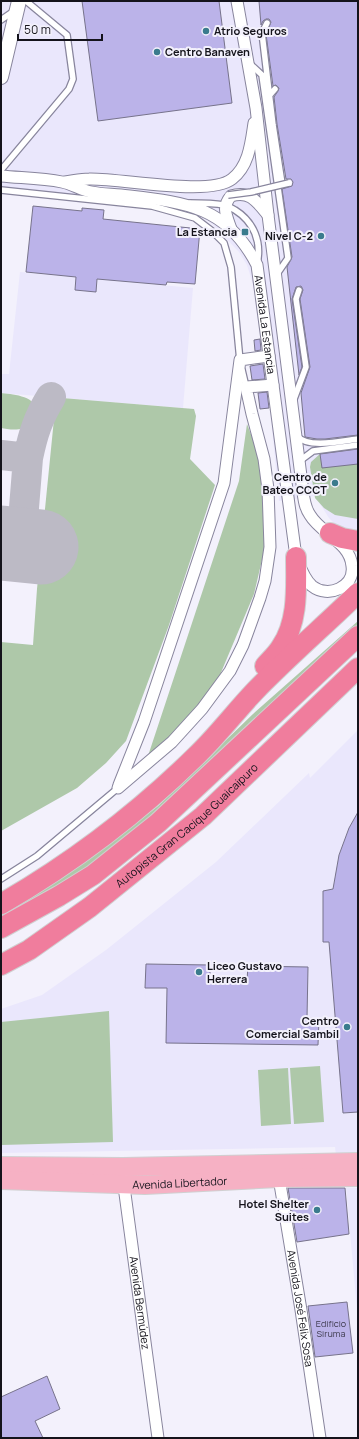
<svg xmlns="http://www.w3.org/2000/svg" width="359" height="1439" viewBox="0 0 359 1439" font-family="Manrope,sans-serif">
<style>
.built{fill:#eae7fc}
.green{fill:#aec8a9}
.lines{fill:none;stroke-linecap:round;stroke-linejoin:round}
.taxiway{stroke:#bcbac5;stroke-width:30}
.runway{stroke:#bcbac5;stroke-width:75}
.building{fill:#bbb3e9;stroke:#77738b}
.service-casing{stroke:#88859d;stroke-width:8}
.minor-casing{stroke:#88859d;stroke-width:13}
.tertiary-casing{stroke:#88859d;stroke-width:16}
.primary-casing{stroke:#d0d0d1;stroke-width:20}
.motorway-casing{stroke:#d0d0d1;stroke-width:22}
.service{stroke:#fff;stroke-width:5.5}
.minor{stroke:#fff;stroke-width:11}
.tertiary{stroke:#fff;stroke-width:14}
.primary{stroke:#f6b1c4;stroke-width:18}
.motorway{stroke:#f07d9d;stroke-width:20}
.service-bridge-casing{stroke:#88859d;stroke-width:8;stroke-linecap:butt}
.service-bridge{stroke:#fff;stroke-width:5.5}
.poi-dot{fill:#3a7b8d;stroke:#f3f1fc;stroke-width:1.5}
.labels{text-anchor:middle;stroke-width:4;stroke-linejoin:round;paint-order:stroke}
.number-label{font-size:9px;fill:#3e3b4e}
.poi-label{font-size:11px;font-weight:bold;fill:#14131b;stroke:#f3f1fc;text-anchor:end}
.street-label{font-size:11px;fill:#14131b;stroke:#f3f1fc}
</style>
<rect width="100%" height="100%" fill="#f3f1fc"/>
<path class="built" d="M1,1h357v534l-20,-8 -9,-9 -14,-22 -36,5 -11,-116 -12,-91 -9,-29 -8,-13 -27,-28 -11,-7 -21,-7 -72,-9 -107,-11z
M20,272l56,5 -1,13 21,2 1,-13 96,9 -10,120 -182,-15v-19h8z
M358,730v424l-22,1 -1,-8 -334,6v-144l41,-14 64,-45 110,-88 93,-89 1,5z
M357,1179h1v141l-12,-132h12z"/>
<path class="green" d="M1,393c11,1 45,4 31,24 -2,3 -5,9 -9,11 -7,3 -16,1 -22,0z
M62,398l132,11 2,7 -6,43 25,26 -46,140 -43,116 -20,22 -29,25 -76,43v-189l32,3 4,-56 18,-180 2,-7z
M247,424l15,39 3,84 -11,47 -37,88 -15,22 -57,61 94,-284z
M358,449v70l-23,-4 -11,-7 -9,-10 -5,-31 1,-5 10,-9z
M358,621v5l-159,151 -52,47 -75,54 -71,42v-9l43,-23 58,-39 56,-43 95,-92z
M109,1011l4,131 -112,3v-123z
M320,1066l4,56 -30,2 -4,-56z
M288,1068l3,56 -30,2 -3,-56z"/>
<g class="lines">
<path class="taxiway" d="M1,455l27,3 -7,87
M28,458c5,-24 10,-40 23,-61"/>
<path class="runway" d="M1,543l40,4"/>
</g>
<path class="building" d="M82,1h137l13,102 -134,18z
M259,1h99v434l-33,4h-8l-12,-2 -4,-44 9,-26 -10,-68 3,-9 -2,-4 -5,1 -4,12 10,68 -3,8 -12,-108 5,-10 -10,-68 10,-3 1,-4 -2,-3h-5l-9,-55 -3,-27 4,-6 1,-3 -3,-3 -3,1 -7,-52 5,-12 -2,-3h-3l-3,2 -2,4z
M33,206l49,5v-3l22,2 -1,9 97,10 -5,55 -28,-2 -1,3 -69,-6 -1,13 -21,-2 1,-13 -50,-5z
M260,339l1,11 -6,1 -1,-11z
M263,364l2,15 -13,1 -2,-14z
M267,392l2,16 -9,1 -2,-16z
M358,449v15l-36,4 -2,-14z
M358,812v300l-15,1 -14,-171h-6v-51l10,-2 6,-34 10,-27z
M146,964l64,1v14l37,1 1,-14 60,1 -1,51 12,1 -1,26 -152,-2 1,-55h-22z
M288,1188h57l4,46 -52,8z
M347,1302l6,51 -38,4 -7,-51z
M47,1376l13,33 -25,12 8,17h-42v-41z"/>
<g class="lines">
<defs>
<path id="service" d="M1,20l13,-9
M267,23l-5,10 11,92 9,59
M249,63l13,12 26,183 -11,16
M269,96l6,-7
M1,170l68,-81 4,-10 -6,-44 -41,-34
M1,190l151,16 43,12 17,13 12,12 7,24 9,94
M190,203c11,0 23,0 34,2 4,1 8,3 11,5 19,12 27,32 22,54
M242,370l4,17
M294,399l12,-32 -10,-68 3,-9
M297,436c11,13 45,5 61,3
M301,463v-3l12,-9 45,-6
M1,879l36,-23 81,-68"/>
<g id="minor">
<path id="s1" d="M1,176c20,2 41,2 61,6 10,2 19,8 29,10 10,2 20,2 30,3 61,7 105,9 136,70l39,292c4,10 8,22 16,29 16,13 43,1 40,-20 -2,-24 -31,-32 -42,-51 -5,-7 -6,-15 -7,-23l-35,-277 -12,-107 -19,-107"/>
<path d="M65,182c8,-1 16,-3 24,-3 32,-1 120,18 143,0 17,-13 19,-36 22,-56"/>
<path d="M231,229c-4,-12 -10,-22 0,-33 19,-6 26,6 37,19"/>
<path d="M119,785l25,-63 80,-239 16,-123 29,-4"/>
<path d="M118,788l54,-46 30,-33 28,-38 13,-26 17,-47 5,-17 5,-34 -2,-58 -4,-30 -12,-45 -6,-27 27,-2"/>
<path id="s2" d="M279,1178l22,132 19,128"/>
<path id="s3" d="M123,1179l35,259"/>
</g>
<path id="tertiary" d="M1,77l18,-76"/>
<g id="primary">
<path d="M1,1166l122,1 235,-5"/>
<path id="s4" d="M1,1180l144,5 134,-7 79,-1"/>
</g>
<g id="motorway">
<path d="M330,533l12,5 16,3"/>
<path d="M265,666c5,-6 12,-12 16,-19 18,-26 15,-61 15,-90"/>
<path d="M1,904c71,-41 137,-91 195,-148 21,-20 39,-44 59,-65 33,-34 69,-65 103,-98"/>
<path d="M1,928l58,-32 34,-21 65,-52 200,-187"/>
<path id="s5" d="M1,965l28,-15 61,-43 113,-91 155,-148"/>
</g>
</defs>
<use href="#service" class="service-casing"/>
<use href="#minor" class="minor-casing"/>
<use href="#tertiary" class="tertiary-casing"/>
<use href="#primary" class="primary-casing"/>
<use href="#motorway" class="motorway-casing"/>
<use href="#service" class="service"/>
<use href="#minor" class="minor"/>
<use href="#tertiary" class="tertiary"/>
<use href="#primary" class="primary"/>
<use href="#motorway" class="motorway"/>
<defs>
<path id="service-bridge" d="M228,195l23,-3 38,-9"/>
</defs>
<use href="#service-bridge" class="service-bridge-casing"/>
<use href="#service-bridge" class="service-bridge"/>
</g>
<g class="poi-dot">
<circle cx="206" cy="31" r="4"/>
<circle cx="157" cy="52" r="4"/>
<rect x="241" y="228" width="8" height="8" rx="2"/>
<circle cx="321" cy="236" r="4"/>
<circle cx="335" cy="483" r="4"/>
<circle cx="199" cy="972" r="4"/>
<circle cx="347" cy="1027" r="4"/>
<circle cx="317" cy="1210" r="4"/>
</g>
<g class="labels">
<g class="number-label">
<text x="331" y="1327">Edificio<tspan x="331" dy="10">Siruma</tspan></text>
</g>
<g class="poi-label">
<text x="214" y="35" text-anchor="start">Atrio Seguros</text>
<text x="165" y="56" text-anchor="start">Centro Banaven</text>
<text x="237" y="236">La Estancia</text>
<text x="313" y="240">Nivel C-2</text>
<text x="327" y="481">Centro de<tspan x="327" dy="13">Bateo CCCT</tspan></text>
<text x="207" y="970" text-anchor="start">Liceo Gustavo<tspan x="207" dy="13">Herrera</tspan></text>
<text x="339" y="1025">Centro<tspan x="339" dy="13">Comercial Sambil</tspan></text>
<text x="309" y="1208">Hotel Shelter<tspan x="309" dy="13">Suites</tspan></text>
</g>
<g class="street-label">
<text dy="4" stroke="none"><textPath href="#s1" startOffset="344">Avenida La Estancia</textPath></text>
<text dy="4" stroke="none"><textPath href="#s5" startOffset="233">Autopista Gran Cacique Guaicaipuro</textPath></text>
<text dy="4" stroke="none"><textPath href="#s4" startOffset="179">Avenida Libertador</textPath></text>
<text dy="4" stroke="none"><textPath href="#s3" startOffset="125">Avenida Bermúdez</textPath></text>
<text dy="4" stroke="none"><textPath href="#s2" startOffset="132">Avenida José Felix Sosa</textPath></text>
</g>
</g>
<rect width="359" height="1439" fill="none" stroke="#14131b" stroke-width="4"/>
<path d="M18 34v6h84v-6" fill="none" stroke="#14131b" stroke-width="2"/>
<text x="24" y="34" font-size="12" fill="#14131b" stroke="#f3f1fc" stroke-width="3" paint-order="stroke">50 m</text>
</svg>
